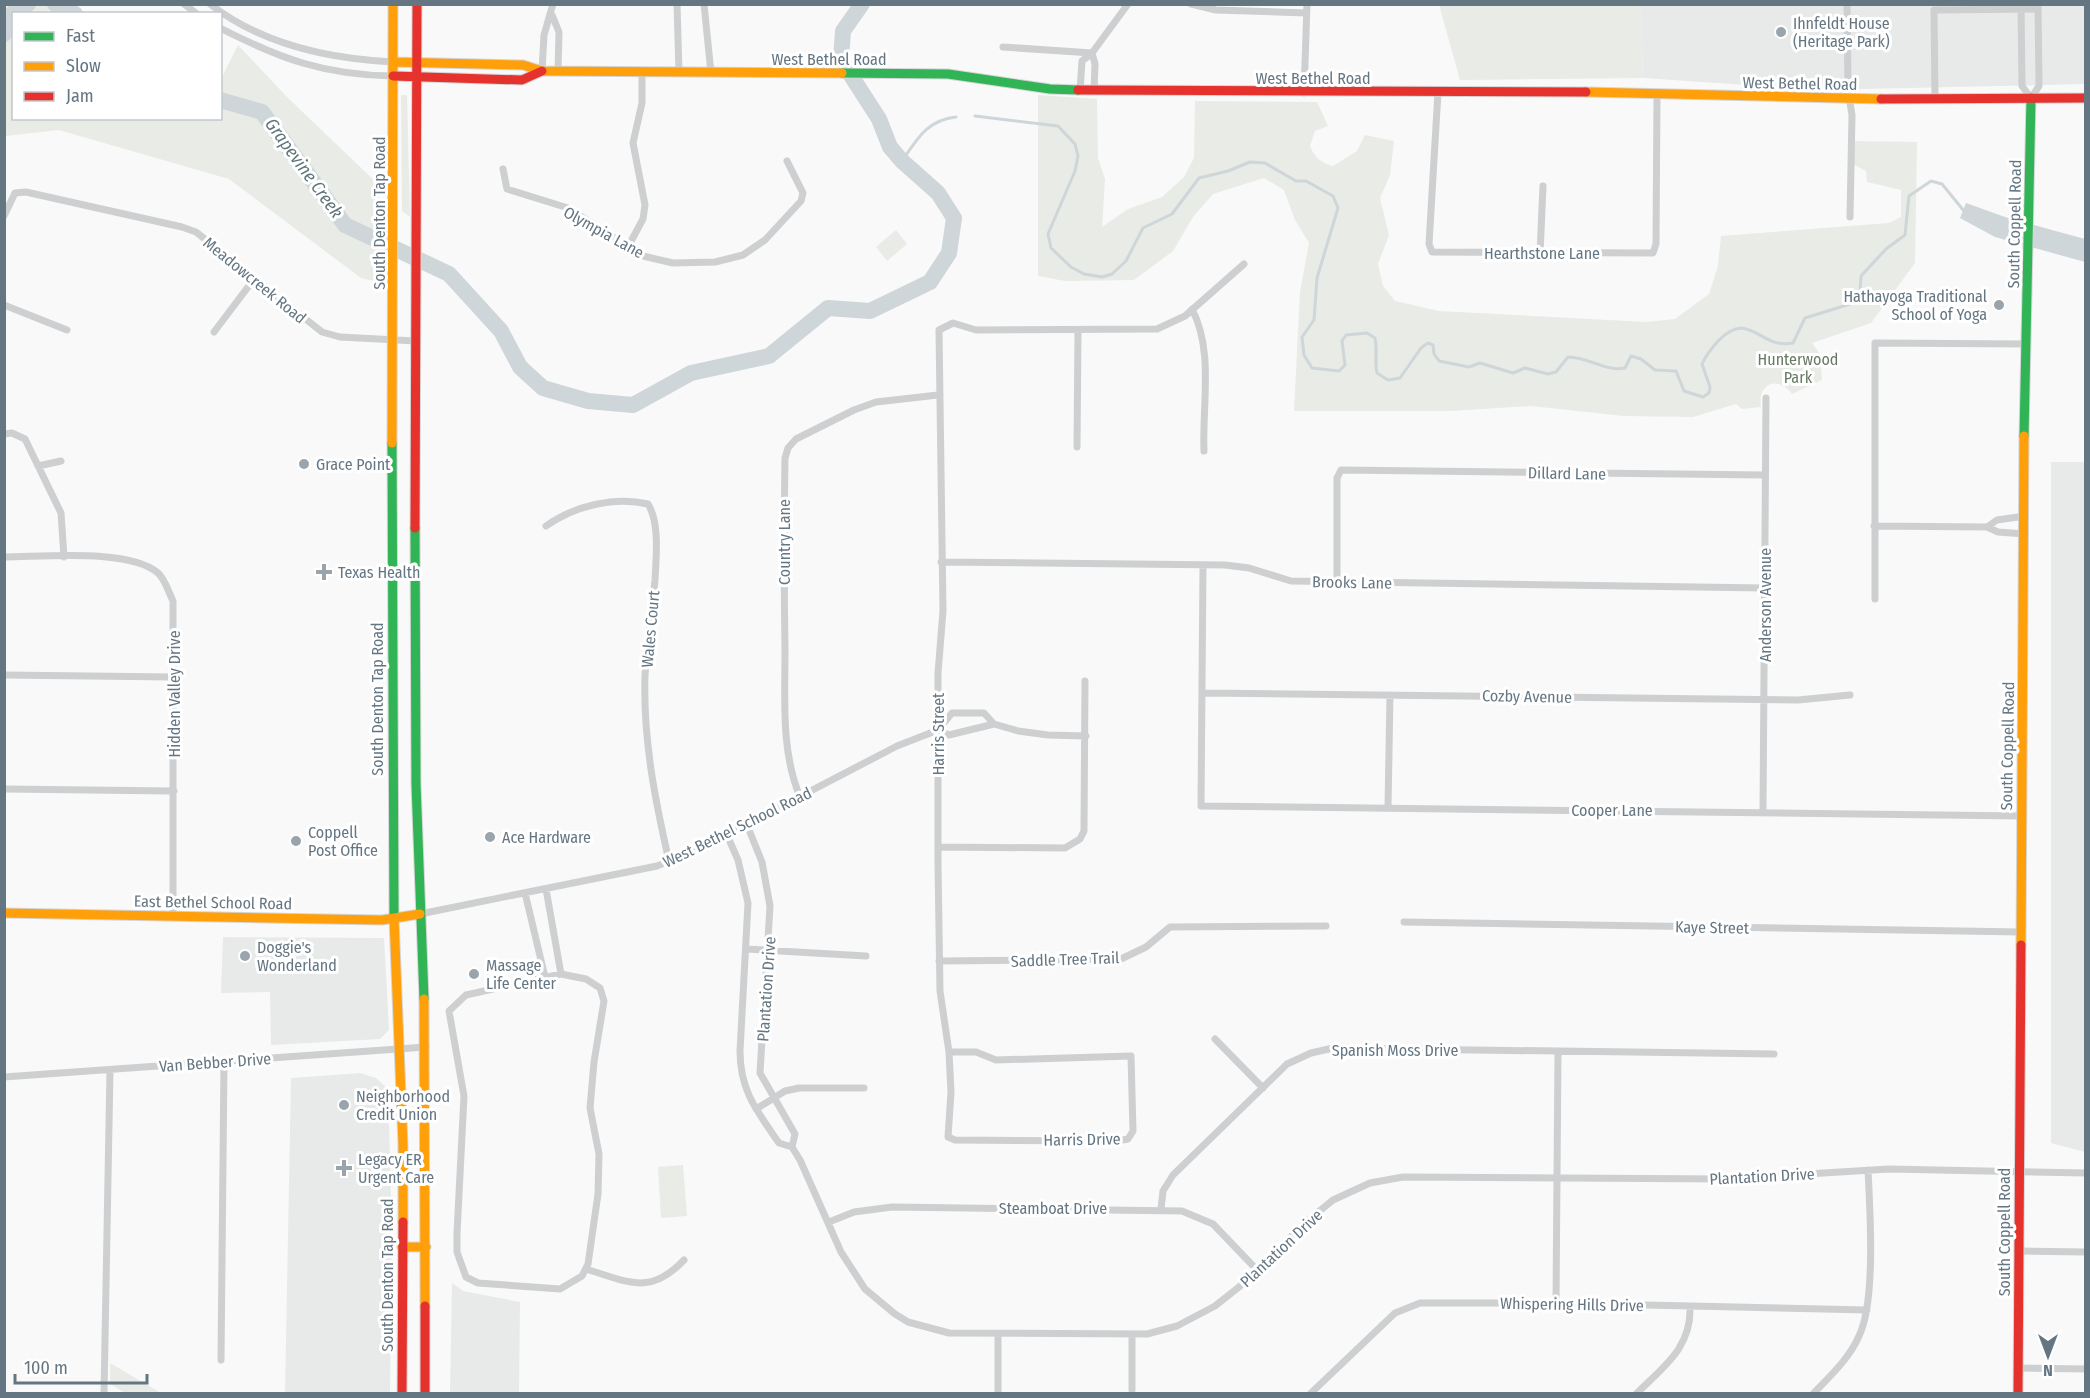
<svg xmlns="http://www.w3.org/2000/svg" width="2090" height="1398" viewBox="0 0 2090 1398" font-family="'Fira Sans Condensed',sans-serif">
<style>
.built{fill:#e8e9e9}
.green{fill:#e8ebe6}
.water{fill:#ced6d9}
.lines{fill:none;stroke-linecap:round;stroke-linejoin:round}
.stream{stroke:#ced6d9;stroke-width:3}
.river{stroke:#ced6d9;stroke-width:16}
.fast-casing{stroke:#d5d6d7;stroke-width:11}
.slow-casing{stroke:#d5d6d7;stroke-width:11}
.jam-casing{stroke:#d5d6d7;stroke-width:11}
.street{stroke:#cecfd0;stroke-width:7}
.fast{stroke:#30b455;stroke-width:9}
.slow{stroke:#ff9f0a;stroke-width:9}
.jam{stroke:#e5322d;stroke-width:9}
.poi-dot{fill:#99a4ac;stroke:#fff;stroke-width:2}
.labels{text-anchor:middle;stroke-width:6;stroke-linejoin:round;paint-order:stroke}
.poi-label{font-size:16px;fill:#657683;stroke:#fff;text-anchor:start}
.street-label{font-size:16px;fill:#657683;stroke:#fff}
.park-label{font-size:16px;fill:#687a64;stroke:#fff}
.water-label{font-size:18px;font-style:italic;fill:#60757c;stroke:#fff}
</style>
<rect width="100%" height="100%" fill="#f9f9f9"/>
<path class="built" d="M1641,5h444v79l-266,6 -176,-12z
M2051,462h34v690l-34,-9z
M223,937l161,1 5,92 -9,9 -109,6 -1,-53 -49,1z
M360,1073l16,5 12,11 4,139 -2,165h-105l6,-315z
M452,1283l11,8 57,11 -1,91h-69z"/>
<path class="green" d="M4,5h67l16,8 -73,1v104h206l1,-39 17,-34 49,52 92,88v97l-18,-4 -132,-99 -170,-49 -54,6z
M1441,5h200l2,73 -183,2 -20,-72z
M401,95h6l3,122 -8,-6z
M1038,95l59,4 1,59 7,21 -3,48 26,-18 34,-12 22,-20 10,-19 1,-57 122,1 11,24 -13,5 -5,15c5,12 11,17 23,20l24,-15 8,-16 29,6 -4,34 -10,23 9,37 -11,29 5,22 12,15 44,10 207,11 29,-3 34,-25 9,-28 3,-30 168,-13 12,-6v-27l-34,-8 -1,-11 -15,-8 -1,-22 67,1 -2,121 -44,60 -59,20 8,11 2,26 -30,14c-14,-19 -35,-11 -31,13l-19,2 -6,-5 -43,13 -69,-1 -93,-10 -82,5h-155l6,-119 9,-49 -14,-23 -11,-30 -20,-12 -51,16 -20,23 -20,34 -39,29 -69,1 -27,-5z
M896,230l11,14 -20,17 -11,-14z
M683,1165l4,51 -26,2 -3,-51z
M110,1363l51,30h-36l-15,-9z"/>
<path class="water" d="M1966,203l39,14 80,22v23l-90,-25 -35,-19z"/>
<g class="lines">
<path class="stream" d="M975,116l83,10 17,18 3,12 -3,15 -27,63 3,14 20,19 13,7 18,3 10,-3 14,-13 17,-33 29,-14 27,-36 29,-7 22,-9 15,1 31,18h10l27,15 5,12 -21,70 -3,42 -12,17 2,18 8,13 27,3 6,-6 -3,-24 4,-6 21,-2 8,5c3,12 -1,23 2,35l11,7 12,-2 21,-30 7,-5 5,2 1,9 5,7 30,6 11,-4 33,10 12,-5 23,6 8,-2 12,-15c21,0 38,15 57,11l6,-12 10,3 14,11 21,1 8,20 19,6 6,-4 1,-6 -8,-23c4,-9 9,-15 16,-23 32,-33 41,9 75,2l12,-25 45,-14 10,-11 1,-17 25,-27 19,-14 4,-39 22,-15 11,3 22,27
M902,161c15,-22 25,-41 54,-44"/>
<path class="river" d="M55,4l20,10
M4,34l9,-21 15,-9
M220,100l42,12 83,113 104,49 52,57 19,36 23,21 45,13 45,4 58,-32 78,-17 59,-48 42,3 60,-29 19,-29 5,-35 -16,-25 -36,-32 -12,-14 -11,-28 -38,-59 2,-29 19,-27"/>
<defs>
<path id="fast" d="M842,73l106,1 102,15 28,1
M2024,436l7,-338
M392,443l2,475
M415,528l1,256 8,215"/>
<path id="slow" d="M393,62l130,3 19,6 300,2
M1586,92l295,7
M392,443l1,-439
M4,913l378,7 38,-6
M394,918l9,227v77
M2021,945l3,-509
M424,999l1,307
M402,1247h24"/>
<path id="jam" d="M393,76l129,4 20,-9
M1078,90l508,2
M1881,99l205,-1
M415,528l2,-524
M402,1394l1,-172
M425,1394v-88
M2018,1394l3,-449"/>
</defs>
<use href="#fast" class="fast-casing"/>
<use href="#slow" class="slow-casing"/>
<use href="#jam" class="jam-casing"/>
<path class="street" d="M184,4l13,10
M210,4c51,40 120,55 183,58
M677,4l2,69
M704,4l7,69
M1191,4l25,6 90,3
M1847,4l1,87 4,24 -2,102
M2021,4l1,82 9,12 8,-12 -1,-82
M552,15l7,17 -1,39
M220,28c61,31 104,47 173,48
M1003,47l89,6
M1092,53l3,11 -1,27
M542,71l2,-36 9,-31
M1080,91l2,-30 10,-8 36,-49
M1438,92l-9,152 3,8 221,1 3,-9 1,-149
M1304,93l3,-89
M1935,99l-1,-89 104,-1
M503,169l4,20 61,19 75,48 30,7 42,-1 28,-7 22,-15 36,-39 2,-8 -16,-32
M4,216l11,-23 11,-1 156,35 14,5 126,100 18,5 76,4
M628,247l15,-28 2,-14 -12,-62 9,-40v-31
M1540,254l3,-68
M4,305l63,25
M1192,309c22,42 10,96 12,142
M214,332l40,-53
M4,434l8,-1 13,6 36,74 3,44
M1077,447l1,-116
M38,466l23,-5
M546,526c28,-20 69,-30 102,-22 12,19 8,54 7,76 -3,32 -8,64 -10,96 -2,63 10,124 24,185
M1874,526l113,1 11,5 27,2
M1987,527l10,-7 28,-4
M4,557c39,0 125,-9 154,16 7,6 11,20 15,28v315
M941,562l284,3 24,3 42,13 474,7
M1203,565l-2,241 821,10
M1337,582v-104l4,-8 424,5
M1875,599v-256l151,1
M4,675l169,2
M1203,693l595,7 52,-5
M938,730l11,5 45,-11 24,7 30,4 38,1
M938,730l14,-17h32l10,11
M4,789l170,2
M800,797c-19,-46 -15,-96 -15,-145 -1,-65 -1,-130 0,-194l3,-10 8,-9 58,-29 22,-8 62,-7
M1388,807l2,-112
M1763,812l3,-414
M747,825l15,37 8,44 -10,167 35,61 -3,13
M727,835l11,25 10,43 -8,148c0,40 17,60 39,92l13,4 8,13 41,92 24,37 30,25 13,8 41,11 198,1 30,-8 38,-20 24,-19 67,-65 27,-22 37,-17 33,-6 322,2 164,-10 197,4
M938,847l127,1 15,-9 4,-8 1,-150
M546,889l15,85
M525,893l20,84
M420,914l237,-48 44,-18 196,-102 41,-16
M1404,922l617,10
M747,949l119,7
M939,961l182,-2 25,-12 24,-20 156,-1
M561,974l25,5 14,9 4,13 -10,61 -4,46 9,46 -1,40 -10,70 -6,12 -22,13 -82,-6 -12,-6 -9,-25v-19l7,-137 -15,-85 17,-16z
M1215,1039l48,49
M949,1052h27l20,8 135,-4 2,75 -5,8 -11,2 -162,-1 -7,-3 3,-45 -2,-40 -9,-61 -2,-126v-192l5,-62 -4,-281 14,-7 23,7 181,-1 28,-13 59,-52
M4,1077l422,-30
M756,1109l29,-18 14,-3h65
M1161,1209l2,-18 10,-16 114,-111 24,-11 22,-5 441,6
M829,1222l25,-10 38,-5 290,4 31,13 44,46
M2018,1251l68,1
M586,1269c42,13 64,27 98,-9
M1556,1303l2,-252
M221,1360l3,-298
M2018,1368l68,1
M1132,1390v-56
M104,1394l6,-324
M998,1394v-60
M1310,1394l85,-81 25,-10h136l311,7
M1636,1394c27,-27 56,-46 54,-88
M1813,1394c17,-18 36,-35 46,-58 17,-35 11,-125 9,-166"/>
<use href="#fast" class="fast"/>
<use href="#slow" class="slow"/>
<use href="#jam" class="jam"/>
</g>
<g class="poi-dot">
<circle cx="1781" cy="32" r="6"/>
<circle cx="1999" cy="305" r="6"/>
<circle cx="304" cy="464" r="6"/>
<path d="M321 563h6v6h6v6h-6v6h-6v-6h-6v-6h6z"/>
<circle cx="490" cy="837" r="6"/>
<circle cx="296" cy="841" r="6"/>
<circle cx="245" cy="956" r="6"/>
<circle cx="474" cy="974" r="6"/>
<circle cx="344" cy="1105" r="6"/>
<path d="M341 1159h6v6h6v6h-6v6h-6v-6h-6v-6h6z"/>
</g>
<g class="labels">
<g class="poi-label">
<text x="1793" y="29">Ihnfeldt House<tspan x="1793" dy="18">(Heritage Park)</tspan></text>
<text x="1987" y="302" text-anchor="end">Hathayoga Traditional<tspan x="1987" dy="18">School of Yoga</tspan></text>
<text x="316" y="470">Grace Point</text>
<text x="338" y="578">Texas Health</text>
<text x="308" y="838">Coppell<tspan x="308" dy="18">Post Office</tspan></text>
<text x="502" y="843">Ace Hardware</text>
<text x="257" y="953">Doggie's<tspan x="257" dy="18">Wonderland</tspan></text>
<text x="486" y="971">Massage<tspan x="486" dy="18">Life Center</tspan></text>
<text x="356" y="1102">Neighborhood<tspan x="356" dy="18">Credit Union</tspan></text>
<text x="358" y="1165">Legacy ER<tspan x="358" dy="18">Urgent Care</tspan></text>
</g>
<g class="street-label">
<text x="829" y="65">West Bethel Road</text>
<text x="1313" y="84">West Bethel Road</text>
<text transform="translate(1800 83) rotate(1)" y="6">West Bethel Road</text>
<text transform="translate(379 213) rotate(-90)" y="6">South Denton Tap Road</text>
<text transform="translate(2014 224) rotate(-89)" y="6">South Coppell Road</text>
<text transform="translate(604 232) rotate(29)" y="6">Olympia Lane</text>
<text x="1542" y="259">Hearthstone Lane</text>
<text transform="translate(255 280) rotate(39)" y="6">Meadowcreek Road</text>
<text transform="translate(1567 473) rotate(1)" y="6">Dillard Lane</text>
<text transform="translate(784 542) rotate(-90)" y="6">Country Lane</text>
<text transform="translate(1352 582) rotate(1)" y="6">Brooks Lane</text>
<text transform="translate(1765 605) rotate(-90)" y="6">Anderson Avenue</text>
<text transform="translate(650 629) rotate(-85)" y="6">Wales Court</text>
<text transform="translate(174 694) rotate(-90)" y="6">Hidden Valley Drive</text>
<text transform="translate(1527 696) rotate(1)" y="6">Cozby Avenue</text>
<text transform="translate(377 699) rotate(-90)" y="6">South Denton Tap Road</text>
<text transform="translate(938 734) rotate(-90)" y="6">Harris Street</text>
<text transform="translate(2007 746) rotate(-89)" y="6">South Coppell Road</text>
<text x="1612" y="816">Cooper Lane</text>
<text transform="translate(737 827) rotate(-26)" y="6">West Bethel School Road</text>
<text transform="translate(213 902) rotate(1)" y="6">East Bethel School Road</text>
<text transform="translate(1712 927) rotate(1)" y="6">Kaye Street</text>
<text transform="translate(1065 959) rotate(-2)" y="6">Saddle Tree Trail</text>
<text transform="translate(766 989) rotate(-86)" y="6">Plantation Drive</text>
<text x="1395" y="1056">Spanish Moss Drive</text>
<text transform="translate(215 1062) rotate(-4)" y="6">Van Bebber Drive</text>
<text transform="translate(1082 1139) rotate(-1)" y="6">Harris Drive</text>
<text transform="translate(1762 1176) rotate(-3)" y="6">Plantation Drive</text>
<text x="1053" y="1214">Steamboat Drive</text>
<text transform="translate(2004 1232) rotate(-90)" y="6">South Coppell Road</text>
<text transform="translate(1281 1248) rotate(-43)" y="6">Plantation Drive</text>
<text transform="translate(387 1275) rotate(-90)" y="6">South Denton Tap Road</text>
<text transform="translate(1572 1304) rotate(1)" y="6">Whispering Hills Drive</text>
</g>
<g class="park-label">
<text x="1798" y="365">Hunterwood<tspan x="1798" dy="18">Park</tspan></text>
</g>
<g class="water-label">
<text transform="translate(304 168) rotate(54)" y="6">Grapevine Creek</text>
</g>
</g>
<rect width="2090" height="1398" fill="none" stroke="#657683" stroke-width="12"/>
<rect x="12" y="12" width="210" height="108" fill="#ffffff" stroke="#c1c8cd" stroke-width="1.5"/>
<rect x="24" y="32" width="30" height="9" fill="#30b455" stroke="#c1c8cd" stroke-width="1.5"/>
<text x="66" y="42" font-size="18" fill="#657683">Fast</text>
<rect x="24" y="62" width="30" height="9" fill="#ff9f0a" stroke="#c1c8cd" stroke-width="1.5"/>
<text x="66" y="72" font-size="18" fill="#657683">Slow</text>
<rect x="24" y="92" width="30" height="9" fill="#e5322d" stroke="#c1c8cd" stroke-width="1.5"/>
<text x="66" y="102" font-size="18" fill="#657683">Jam</text>
<g transform="translate(2048 1356) rotate(180)" stroke="#ffffff" stroke-width="4.5" paint-order="stroke">
<path d="M0-4.5L10 22L0 15L-10 22Z" fill="#657683"/>
<text y="-9" font-size="16" font-weight="bold" text-anchor="middle" fill="#657683">N</text>
</g>
<path d="M15 1374v9h132v-9" fill="none" stroke="#657683" stroke-width="3"/>
<text x="24" y="1374" font-size="18" fill="#657683" stroke="#ffffff" stroke-width="4.5" paint-order="stroke">100 m</text>
</svg>
